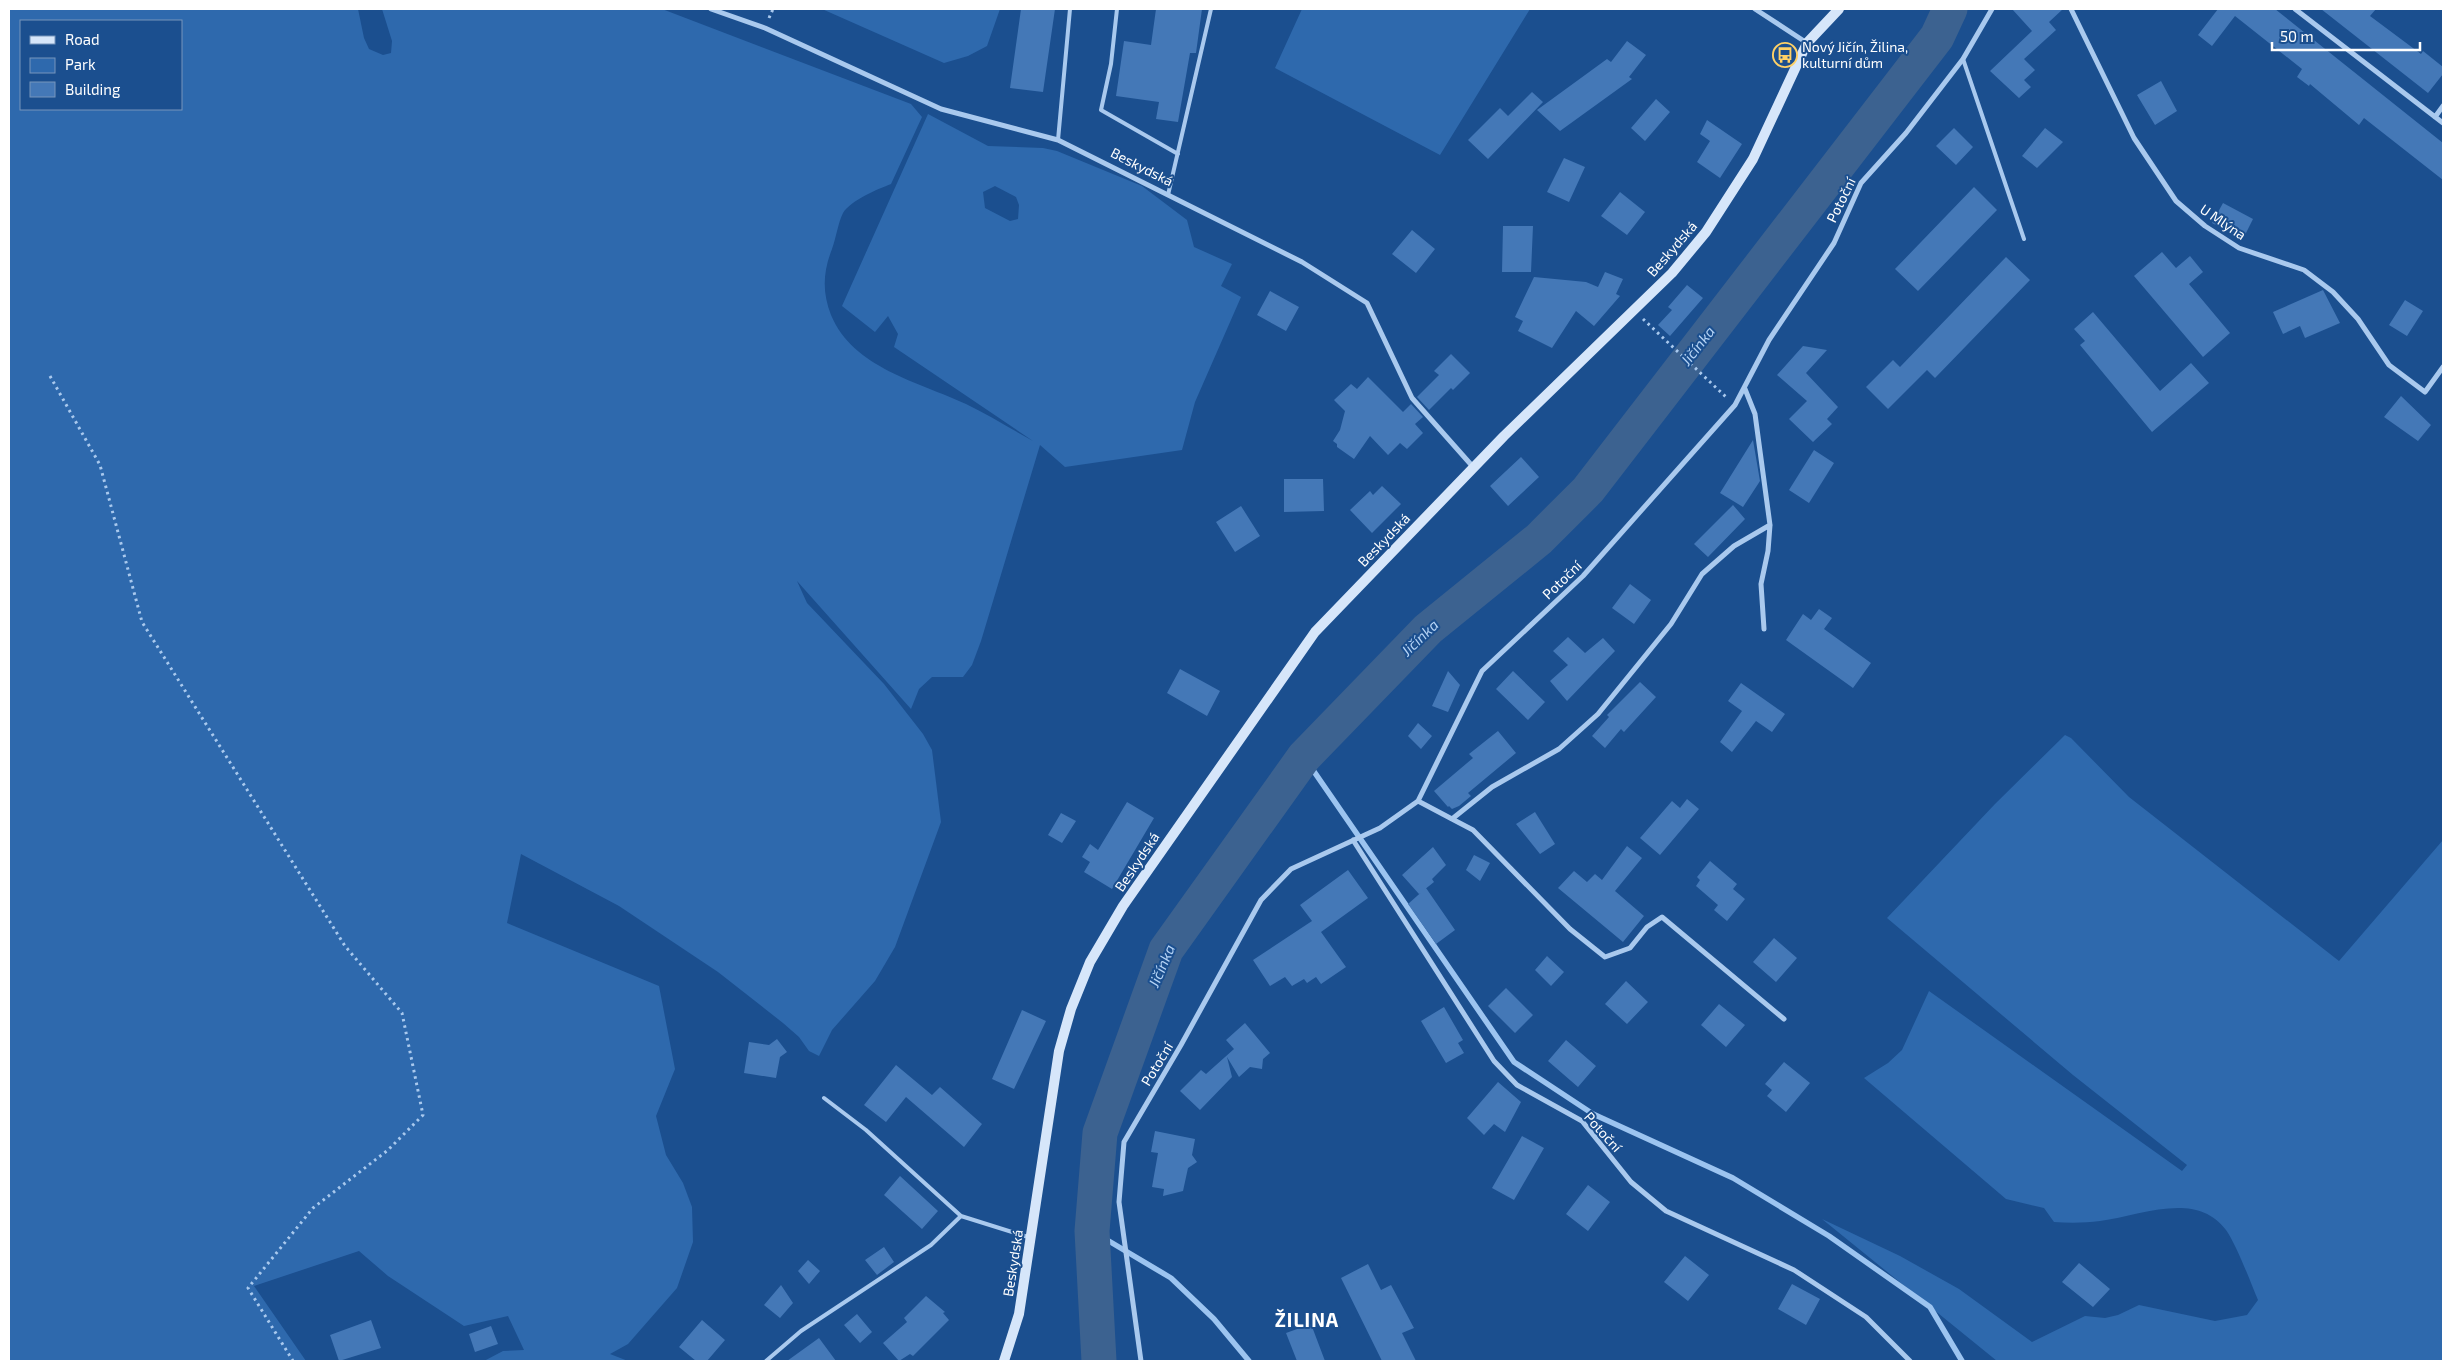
<svg xmlns="http://www.w3.org/2000/svg" width="2452" height="1370" viewBox="0 0 2452 1370" font-family="'Exo 2',sans-serif">
<style>
.green{fill:#2e69ad;fill-rule:evenodd}
.lines{fill:none;stroke-linecap:round;stroke-linejoin:round}
.stream{stroke:#9cc4f0;stroke-width:5.5}
.river{stroke:#3c6290;stroke-width:35}
.building{fill:#4478b7}
.path{stroke:#a9c9ee;stroke-width:3;stroke-dasharray:2.5 4;stroke-linecap:butt}
.lane{stroke:#a9c9ee;stroke-width:4}
.street{stroke:#a9c9ee;stroke-width:5}
.secondary{stroke:#d6e6fa;stroke-width:10}
.labels{text-anchor:middle;stroke-width:4;stroke-linejoin:round;paint-order:stroke}
.poi-label{font-size:14px;fill:#fff;stroke:#1b4f8f;text-anchor:start}
.street-label{font-size:14px;fill:#fff;stroke:#1b4f8f}
.water-label{font-size:15px;font-style:italic;fill:#b5d3f5;stroke:#1b4f8f}
.district-label{font-size:19px;font-weight:bold;letter-spacing:1px;fill:#fff;stroke:#1b4f8f}
</style>
<rect width="100%" height="100%" fill="#1b4f8f"/>
<path class="green" d="M9,9h349l6,29 5,11 14,6 8,-2 1,-12 -10,-32h280l249,95 11,13 -31,67c-13,5 -40,16 -48,29 -5,10 -7,25 -11,36 -9,23 -10,43 -1,66 22,53 88,67 135,89 23,11 45,25 67,37l-139,-94 4,-13 -10,-18 -13,16 -33,-26 86,-192 60,32 55,2 14,3 85,35 45,34 7,27 38,17 -11,22 20,11 -46,105 -13,48 -117,17 -25,-22 -59,196 -9,24 -9,12h-31l-13,12 -8,20 -114,-128 10,22 77,81 39,50 9,16 9,72 -46,125 -20,34 -43,49 -13,26 -10,-5 -10,-14 -16,-14 -65,-51 -99,-66 -98,-52 -14,69 152,63 16,83 -19,47 10,39 17,28 9,24 1,35 -16,46 -49,56 -18,10 18,7h-144l19,-10 21,-1 -16,-34 -44,10 -76,-50 -29,-25 -105,35 52,75h-297zM21,21h160v88h-160zM995,186l21,11 3,8 -1,14 -8,2 -25,-13 -2,-16z
M822,9h178l-13,37 -19,10 -24,7z
M1302,9h228l-90,146 -165,-87z
M2065,735l6,3 58,59 210,164 104,-121v521h-446l-175,-142 78,37 59,33 73,53 53,-26 20,2 13,-3 21,-10 76,16 32,-6 11,-15c-7,-17 -22,-56 -32,-70 -30,-40 -85,-14 -126,-9 -15,2 -31,2 -46,1l-10,-14 -38,-9 -142,-121 24,-15 14,-13 27,-59 253,180 5,-6 -114,-90 -186,-157 108,-114z"/>
<g class="lines">
<path class="stream" d="M1304,757l210,305 79,52 140,64 96,58 101,71 32,54
M1092,1231l79,47 43,41 35,42"/>
<path class="river" d="M1099,1361l-7,-130 8,-98 66,-183 138,-193 124,-128 111,-90 49,-49 349,-453 13,-28"/>
</g>
<path class="building" d="M1021,9h34l-12,83 -33,-4z
M1156,9h46l-6,44h-6l-12,69 -22,-3 3,-17 -43,-6 8,-55 27,4z
M2012,9h51l-14,13 7,8 -32,29 11,11 -11,10 7,7 -12,11 -29,-27 42,-40z
M2218,9h57l168,134v37l-79,-62 -5,7 -49,-41 -1,2 -12,-9 5,-8 -67,-53 -23,30 -14,-11z
M2321,9h55l-6,7 51,38 2,-3 20,16v7l-15,19z
M1627,41l19,14 -17,22 3,2 -72,52 -23,-21 70,-51 4,3z
M2161,81l16,30 -22,14 -18,-30z
M1532,92l11,10 -55,57 -20,-19 32,-32 8,8z
M1656,99l14,13 -25,29 -14,-13z
M1707,120l35,24 -22,34 -23,-16 13,-21 -10,-7z
M1954,128l19,19 -17,18 -20,-19z
M2045,128l18,14 -26,26 -15,-12z
M1564,158l21,9 -16,35 -22,-10z
M1974,187l23,23 -79,81 -23,-22z
M1620,192l25,20 -18,23 -26,-19z
M2223,203l30,16 -10,20 -31,-16z
M1503,226h30l-2,46h-29z
M1412,230l23,19 -19,24 -24,-19z
M2162,252l14,16 14,-12 13,16 -14,12 41,49 -27,24 -69,-81z
M2006,257l24,23 -95,98 -8,-8 -39,39 -22,-22 27,-27 7,7z
M1605,272l18,7 -7,15 4,2 -26,30 -18,-15 -24,37 -34,-17 5,-10 -8,-4 19,-40 52,5 12,5z
M1687,285l16,13 -33,38 -12,-11 14,-15 -4,-3z
M2323,290l17,33 -35,15 -5,-12 -17,8 -10,-22z
M1270,291l29,16 -13,24 -29,-16z
M2405,300l18,11 -16,25 -18,-11z
M2093,312l67,79 31,-28 18,20 -57,49 -72,-87 5,-4 -11,-12z
M1803,346l24,4 -21,23 32,34 -11,12 5,5 -19,18 -24,-23 18,-18 -30,-26z
M1451,354l19,19 -17,17 -2,-2 -22,22 -12,-13 22,-22 -5,-4z
M1368,377l35,35 8,-8 12,13 -8,7 8,9 -16,16 -7,-6 -12,12 -18,-19 -16,23 -17,-12v-3l-4,-3 7,-11 5,-19 -11,-11 17,-16 6,5z
M2401,396l30,29 -13,16 -34,-24z
M1753,440l7,41 -17,26 -23,-14z
M1814,450l20,13 -25,40 -20,-13z
M1521,457l18,20 -31,29 -18,-20z
M1284,479h39l1,32 -40,1z
M1382,486l19,18 -29,29 -22,-23 20,-19 3,4z
M1733,505l12,14 -37,38 -14,-13z
M1241,506l19,30 -25,16 -19,-30z
M1630,584l21,16 -17,24 -22,-16z
M1819,609l13,9 -8,11 47,34 -18,25 -67,-48 17,-26 8,6z
M1568,637l17,16 18,-15 12,13 -48,50 -17,-20 18,-16 -15,-14z
M1180,669l40,22 -13,25 -40,-23z
M1448,671l12,14 -12,27 -16,-6z
M1513,671l32,31 -17,18 -32,-31z
M1640,682l16,15 -32,35 -3,-3 -16,19 -13,-12 17,-19 -2,-2z
M1741,683l44,31 -13,18 -16,-11 -24,31 -12,-10 22,-31 -14,-10z
M1418,723l14,13 -11,13 -13,-13z
M1498,731l18,22 -48,40 3,3 -12,10 -7,3 -3,-3 -1,1 -14,-16 39,-33 -4,-4z
M1687,799l12,10 -39,46 -20,-17 32,-37 8,7z
M1127,802l27,16 -42,71 -28,-17 6,-10 -8,-5 8,-13 8,6z
M1535,812l20,32 -15,10 -24,-30z
M1061,813l15,8 -14,22 -14,-8z
M1627,846l15,12 -27,33 29,25 -21,26 -65,-54 16,-17 13,11 8,-8 7,6z
M1433,847l13,18 -14,14 2,3 -15,12 -17,-19z
M1474,855l16,8 -10,18 -14,-11z
M1710,861l27,23 -4,5 12,10 -18,22 -13,-11 4,-5 -22,-19 4,-6 -3,-3z
M1348,870l20,28 -47,34 25,35 -25,17 -5,-7 -9,6 -3,-4 -12,7 -7,-9 -15,9 -17,-26 59,-39 -12,-16z
M1426,888l29,42 -19,14 -28,-40z
M1774,938l23,20 -21,24 -23,-20z
M1547,956l17,16 -13,14 -16,-16z
M1626,981l22,21 -21,22 -22,-20z
M1506,988l27,27 -18,18 -27,-27z
M1719,1004l26,21 -19,22 -25,-22z
M1444,1007l19,33 -5,3 6,10 -18,10 -25,-42z
M1022,1010l24,11 -32,68 -22,-10z
M1245,1023l25,30 -7,6 -1,10 -12,-2 -11,10 -12,-20 5,20 -32,33 -20,-19 21,-21 5,4 28,-25 -8,-9z
M777,1039l10,13 -7,5 -4,21 -32,-5 5,-31 20,3z
M1566,1040l30,26 -18,21 -30,-26z
M1784,1062l26,21 -24,29 -19,-16 5,-6 -7,-6z
M896,1065l36,30 8,-8 42,37 -18,23 -58,-50 -20,25 -22,-17z
M1498,1082l23,20 -16,30 -11,-8 -10,11 -17,-17z
M1155,1131l40,8 -3,16 5,7 -9,6 -5,23 -20,5 1,-7 -12,-2 6,-34 -7,-1z
M1522,1136l22,12 -30,52 -22,-12z
M900,1176l38,35 -16,18 -38,-34z
M1588,1185l22,17 -22,29 -22,-17z
M884,1247l10,15 -17,13 -12,-15z
M1685,1256l24,19 -21,26 -24,-19z
M808,1260l12,11 -11,13 -11,-13z
M2079,1263l31,26 -17,18 -31,-25z
M1368,1264l13,26 10,-5 23,43 -12,5 14,28h-34l-41,-83z
M1792,1284l28,15 -14,26 -28,-16z
M781,1285l12,18 -13,15 -16,-13z
M926,1296l19,16 -2,1 6,7 -36,36 -3,-2 -11,7 -16,-18 24,-21 -3,-4z
M857,1314l15,18 -12,11 -16,-18z
M371,1320l10,28 -42,13 -9,-26z
M702,1320l23,20 -18,21h-11l-17,-14z
M1311,1324l14,37h-28l-11,-28z
M491,1326l7,18 -23,8 -6,-18z
M819,1338l17,23h-49z"/>
<g class="lines">
<path class="path" d="M769,18l4,-9
M1643,319l83,78
M50,376l50,89 42,157 203,324 57,67 21,102 -35,35 -75,58 -65,80 45,73"/>
<path class="lane" d="M1117,9l-6,55 -10,46 77,44
M1963,59l61,180
M1058,140l12,-131
M1168,195l43,-186
M824,1098l42,32 95,86 67,21
M766,1361l35,-30 130,-86 30,-29"/>
<path class="street" d="M711,9l54,19 176,81 117,31 244,122 65,41 45,95 62,70
M1755,9l52,34
M2071,9l63,129 42,63 29,25 34,22 65,22 29,22 25,27 31,46 36,27 18,-25
M2295,9l148,114
M2435,117l8,-11
M1745,389l10,25 15,111 -2,26 -7,33 3,45
M1418,801l34,18 40,-32 67,-38 39,-35 73,-90 31,-50 32,-28 36,-21
M1452,819l21,11 97,99 35,28 25,-9 17,-21 15,-10 122,102
M1353,840l141,221 23,24 65,36 49,61 35,29 128,59 72,47 44,44
M1141,1361l-22,-159 5,-60 57,-97 80,-145 30,-31 89,-41 38,-27 64,-130 101,-95 152,-171 34,-65 65,-97 27,-60 45,-50 57,-74 29,-50"/>
<path class="secondary" d="M1004,1361l15,-47 40,-263 12,-42 19,-47 33,-56 192,-274 189,-196 168,-163 34,-41 47,-73 54,-116 32,-34"/>
</g>
<defs>
<symbol id="bus-ring" viewBox="-11 -11 22 22"><circle r="9.5" fill="#1b4f8f" stroke="#ffd166" stroke-width="1.5"/><path d="M-5-6H5V4H4V6H2V4H-2V6H-4V4H-5ZM-3.5-4V0h7V-4ZM-3.5 1.2v1.5H-2V1.2ZM2 1.2v1.5H3.5V1.2Z" fill="#ffd166"/></symbol>
</defs>
<g fill-rule="evenodd">
<use href="#bus-ring" x="1771" y="41" width="28" height="28"/>
</g>
<g class="labels">
<g class="poi-label">
<text x="1802" y="52">Nový Jičín, Žilina,<tspan x="1802" dy="16">kulturní dům</tspan></text>
</g>
<g class="street-label">
<text transform="translate(1142 167) rotate(27)" y="5">Beskydská</text>
<text transform="translate(1841 200) rotate(-64)" y="5">Potoční</text>
<text transform="translate(2223 222) rotate(34)" y="5">U Mlýna</text>
<text transform="translate(1672 249) rotate(-49)" y="5">Beskydská</text>
<text transform="translate(1384 540) rotate(-46)" y="5">Beskydská</text>
<text transform="translate(1562 580) rotate(-44)" y="5">Potoční</text>
<text transform="translate(1137 862) rotate(-56)" y="5">Beskydská</text>
<text transform="translate(1157 1064) rotate(-59)" y="5">Potoční</text>
<text transform="translate(1603 1132) rotate(48)" y="5">Potoční</text>
<text transform="translate(1013 1263) rotate(-81)" y="5">Beskydská</text>
</g>
<g class="water-label">
<text transform="translate(1698 346) rotate(-52)" y="5">Jičínka</text>
<text transform="translate(1420 638) rotate(-44)" y="5">Jičínka</text>
<text transform="translate(1162 966) rotate(-67)" y="5">Jičínka</text>
</g>
<g class="district-label">
<text x="1307" y="1327">ŽILINA</text>
</g>
</g>
<rect width="2452" height="1370" fill="none" stroke="#ffffff" stroke-width="20"/>
<rect x="20" y="20" width="162" height="90" fill="#1b4f8f" stroke="#7695bc"/>
<rect x="30" y="36" width="25" height="8" fill="#d6e6fa" stroke="#7695bc"/>
<text x="65" y="45" font-size="15" fill="#ffffff">Road</text>
<rect x="30" y="58" width="25" height="15" fill="#2e69ad" stroke="#7695bc"/>
<text x="65" y="70" font-size="15" fill="#ffffff">Park</text>
<rect x="30" y="82" width="25" height="15" fill="#4478b7" stroke="#7695bc"/>
<text x="65" y="95" font-size="15" fill="#ffffff">Building</text>
<path d="M2272 42v8h148v-8" fill="none" stroke="#ffffff" stroke-width="2.5"/>
<text x="2280" y="42" font-size="15" fill="#ffffff" stroke="#1b4f8f" stroke-width="4" paint-order="stroke">50 m</text>
</svg>
